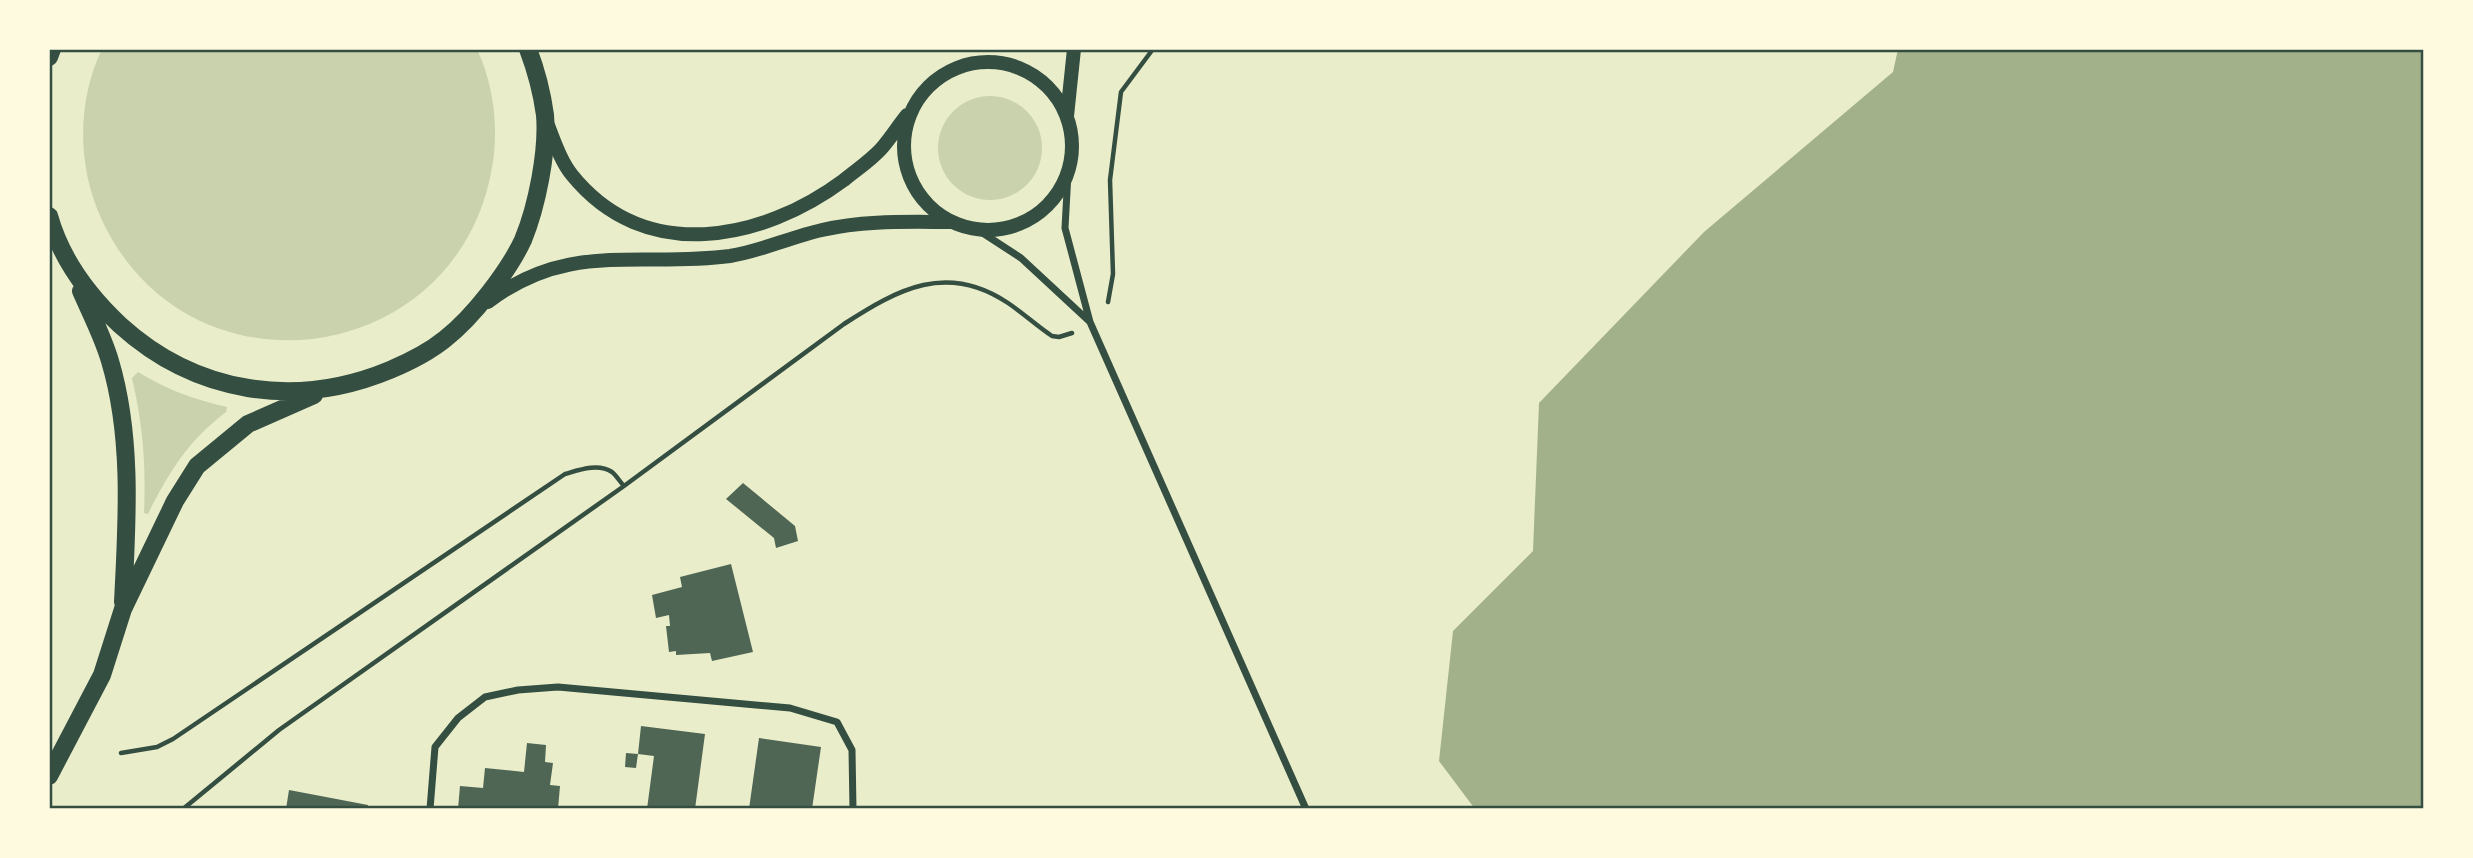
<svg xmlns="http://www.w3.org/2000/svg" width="2473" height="858" viewBox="0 0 2473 858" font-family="'Noto Serif',serif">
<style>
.green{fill:#cad2ad}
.water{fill:#a3b18a}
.building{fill:#4f6655}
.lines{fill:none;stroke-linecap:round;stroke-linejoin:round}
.path{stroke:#344e41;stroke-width:4.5}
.minor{stroke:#344e41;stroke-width:7}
.secondary{stroke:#344e41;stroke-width:14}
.primary{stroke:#344e41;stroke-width:18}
.neatline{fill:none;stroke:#344e41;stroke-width:2.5}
</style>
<rect width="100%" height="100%" fill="#e9edc9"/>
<path class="green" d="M102,49h375c17,37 22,79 15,119 -35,201 -306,237 -391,50 -24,-53 -24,-117 1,-169z
M938 148a52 52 0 1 1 104 0a52 52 0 1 1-104 0Z
M138,372c30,18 55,27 89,35l-1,5c-38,29 -57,60 -78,102l-4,-1c2,-50 -1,-87 -12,-135z"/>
<path class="water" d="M1898,49h526v760h-949l-36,-48 14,-130 80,-80 6,-148 165,-171 189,-160z"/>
<path class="building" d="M743,483l52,43 3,15 -22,7 -2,-10 -48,-39z
M731,564l22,88 -41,9 -2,-8 -34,2v-4l-7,1 -3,-26h4l-1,-11 -13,3 -4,-23 30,-8 -2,-10z
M641,726l64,8 -10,75h-48l7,-53 -16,-2z
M759,738l62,9 -9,62h-63z
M527,743l19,2 -1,17 8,1 -3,22 10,1 -2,23h-100l2,-23 23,2 2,-20 39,4z
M626,753l12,1 -2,14 -11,-1z
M289,790l79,15 -1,4h-81z"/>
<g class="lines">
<path class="path" d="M1108,302l5,-28 -3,-94 11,-88 32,-43
M121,753l36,-6 16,-8 392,-265c14,-4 33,-11 47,-2 4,3 8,10 12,14
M183,809l96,-79 345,-244 220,-162c54,-35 103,-62 164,-21 15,10 29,23 44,33l7,1 13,-4"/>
<path class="minor" d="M1068,173l-3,55 25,94 216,487
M978,230l43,28 69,64
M430,809l5,-62 23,-29 27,-21 33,-7 40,-3 232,21 47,14 15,28 1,59"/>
<path class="secondary" d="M904 146a84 84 0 1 1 168 0a84 84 0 1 1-168 0Z
M1067,116l7,-67
M547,123c7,17 13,37 25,52 73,90 190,66 272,5 12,-10 26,-19 37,-31 9,-10 17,-23 26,-34
M488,302c81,-62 151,-34 242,-46 31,-5 61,-19 92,-26 42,-10 86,-8 129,-8"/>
<path class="primary" d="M49,57l3,-8
M49,216c12,43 39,79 71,109 76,69 176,84 270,45 19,-8 39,-18 55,-31 28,-22 63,-67 78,-99 14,-34 25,-89 22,-125 -3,-22 -9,-45 -17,-66
M81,291c10,23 22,46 29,70 23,77 17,162 13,241
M49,776l53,-101 21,-66 52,-108 22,-35 51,-42 66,-29"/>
</g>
<rect width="2473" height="858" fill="none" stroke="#fefae0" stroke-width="102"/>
<rect x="51" y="51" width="2371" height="756" class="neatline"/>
</svg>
